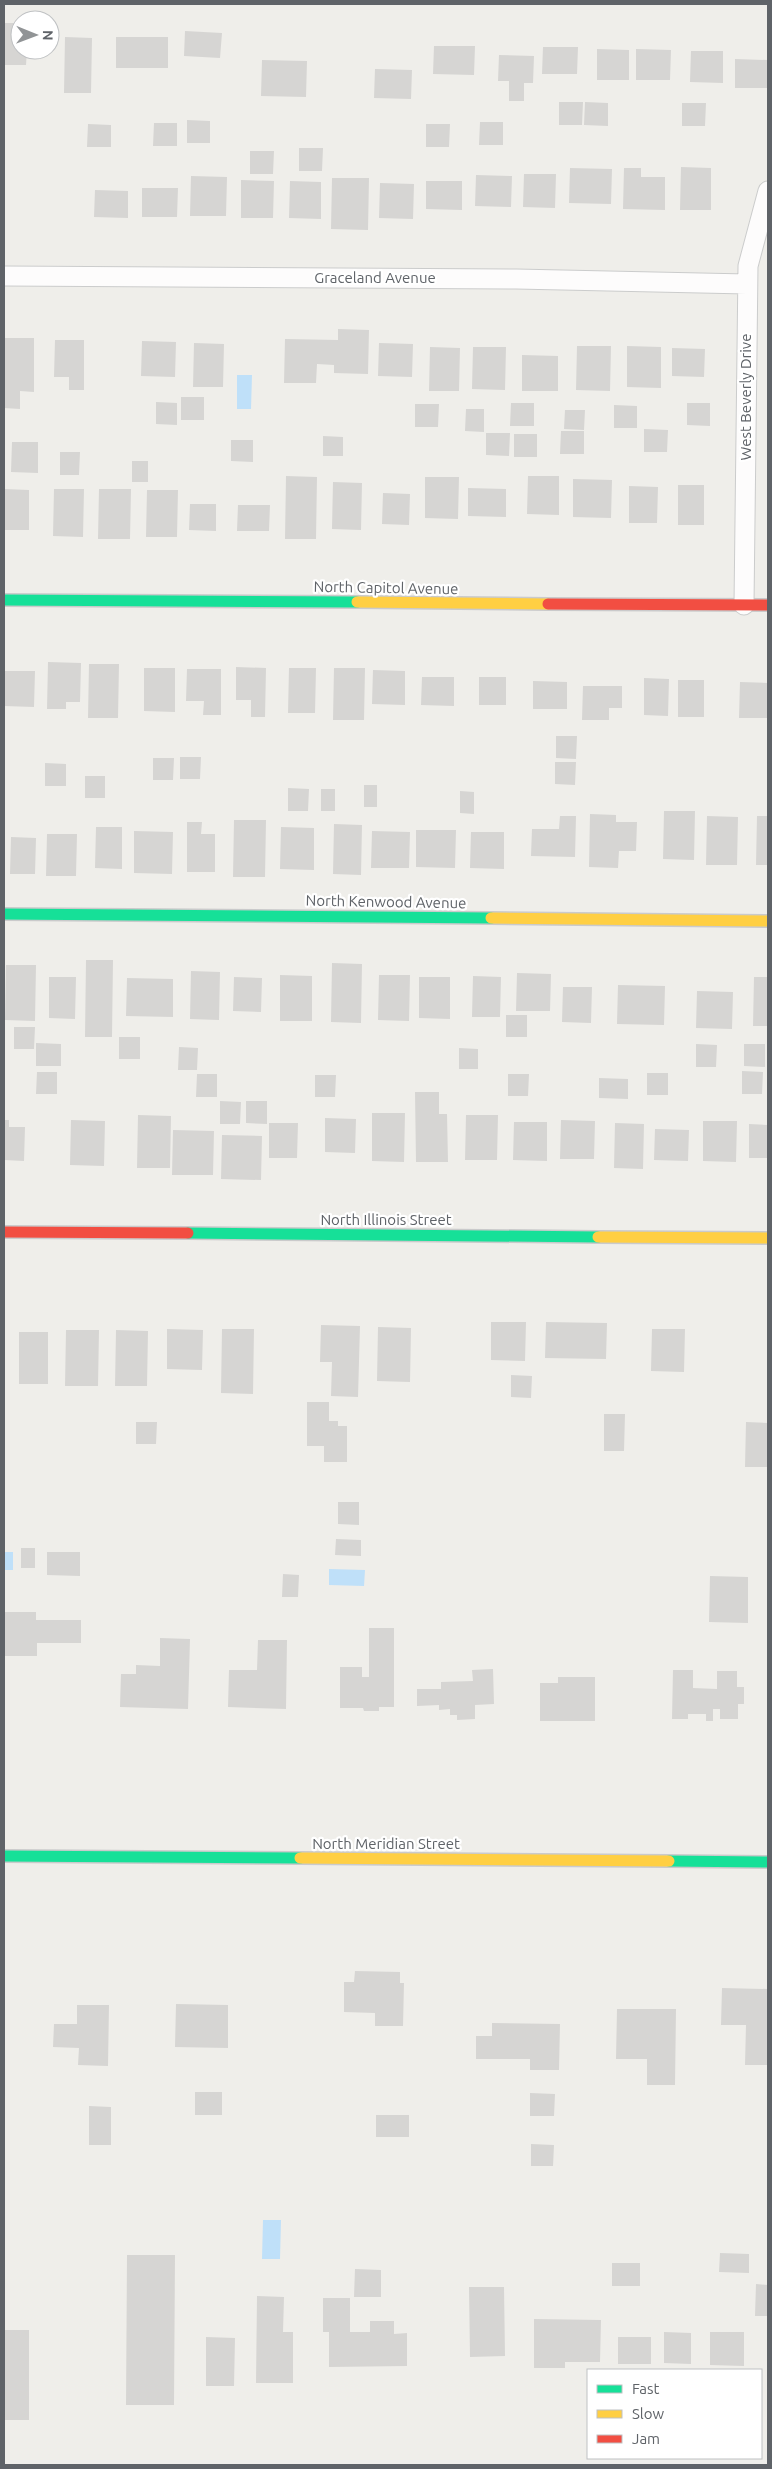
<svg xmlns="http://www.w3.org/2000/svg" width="772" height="2469" viewBox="0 0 772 2469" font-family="Ubuntu,sans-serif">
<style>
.water{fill:#bfe0f9}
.building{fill:#d6d5d3}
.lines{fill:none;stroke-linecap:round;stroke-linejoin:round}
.street-casing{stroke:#cbcccc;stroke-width:21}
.fast-casing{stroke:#cacacb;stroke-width:14}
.slow-casing{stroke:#cacacb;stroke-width:14}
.jam-casing{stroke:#cacacb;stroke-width:14}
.street{stroke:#fdfcfc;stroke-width:19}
.fast{stroke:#16e098;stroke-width:11}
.slow{stroke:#ffcf43;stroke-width:11}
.jam{stroke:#f24e42;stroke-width:11}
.labels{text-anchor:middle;stroke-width:4.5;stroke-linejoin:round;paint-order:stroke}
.street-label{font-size:15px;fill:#5f6368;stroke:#fff}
</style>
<rect width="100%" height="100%" fill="#efeeea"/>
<path class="water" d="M237,375h15l-1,34h-14z
M4,1552h9v18h-9z
M329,1569l36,1 -1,16 -35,-1z
M263,2220h18l-1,39h-18z"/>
<path class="building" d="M4,23h16v27h7l-1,15h-22z
M185,31l37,2 -2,25 -36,-2z
M65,37l27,1 -1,55h-27z
M116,37h52v31h-52z
M434,46h41l-1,29 -41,-1z
M543,47h35l-1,27h-35z
M597,49l32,1v30h-32z
M636,49l35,1 -1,30h-34z
M691,51h32v32l-33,-1z
M499,55l35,1 -1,27h-9v18h-15v-20h-11z
M735,59l33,1v28h-33z
M262,60l45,1 -1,36 -45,-1z
M375,69l37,1 -1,29 -37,-1z
M559,102h24l-1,23h-23z
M585,102l23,1v23l-24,-1z
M682,103h24l-1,23h-23z
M187,120l23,1v22h-23z
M480,122h23v23h-24z
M154,123h23v23h-24z
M88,124l23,1v22h-24z
M426,124h24l-1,23h-23z
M299,148h24l-1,23h-23z
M250,151h24l-1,23h-23z
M681,167l30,1v42h-31z
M570,168l42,1 -1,35 -42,-1z
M624,168h17v9h24v33l-42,-1z
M524,174h32l-1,34 -32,-1z
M476,175l36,1 -1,31 -36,-1z
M191,176l36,1 -1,39h-36z
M332,178h37l-1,52 -37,-1z
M241,180l33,1 -1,37h-32z
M290,181l31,1v37l-32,-1z
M426,181h36v29l-36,-1z
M380,183l34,1 -1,35 -34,-1z
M142,188h36l-1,29h-35z
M95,190l33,1v27l-34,-1z
M338,329l31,1 -1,44 -34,-1v-8l-17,-1 -1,19h-32l1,-44 53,1z
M4,338h30v54l-14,-1v18l-16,-1z
M55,340h29v50h-15v-13h-15z
M142,341l34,1 -1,35 -34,-1z
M194,343l30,1 -1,43h-30z
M379,343l34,1 -1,33 -34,-1z
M577,346h34l-1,45 -34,-1z
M627,346l34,1v41l-34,-1z
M430,347l30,1 -1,43h-30z
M473,347h33l-1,43 -33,-1z
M672,348l33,1 -1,28 -32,-1z
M522,355l36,1v35h-36z
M181,397h23v23h-23z
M156,402l21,1v22l-21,-1z
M511,403h23v23h-24z
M687,403h23v23l-23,-1z
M415,404h24l-1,23h-23z
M614,405l23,1v22h-23z
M466,409h18v23l-19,-1z
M565,410h20l-1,20 -20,-1z
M644,429l24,1 -1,22h-23z
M561,431h23v23h-24z
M486,433h24l-1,23 -23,-1z
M514,434h23v23h-23z
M323,436l20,1v19h-20z
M231,440h22v22l-22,-1z
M12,442h26v31l-27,-1z
M60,452h20l-1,23h-19z
M132,461h16v21h-16z
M286,476l31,1 -1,62h-31z
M528,476h31v39l-32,-1z
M425,477h34l-1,42 -33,-1z
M573,479l39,1 -1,38 -38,-1z
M333,482l29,1 -1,47 -29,-1z
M678,485h26v40h-26z
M629,486l29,1 -1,36h-28z
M468,488l38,1v28l-38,-1z
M4,489l25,1v40h-25z
M54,489h30l-1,48 -30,-1z
M99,489h32l-1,50h-32z
M147,490h31l-1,47h-31z
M383,493l27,1 -1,31 -27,-1z
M190,504h26v27l-27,-1z
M238,505h32l-1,26h-32z
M48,662l33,1 -1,39h-14v7h-19z
M89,664h30l-1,54h-30z
M236,667l30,1 -1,49h-14v-17h-15z
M144,668h31v44l-31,-1z
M289,668h27l-1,45h-27z
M334,668h31l-1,52h-31z
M187,669h34v46h-18l1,-14h-18z
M373,670l32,1v34l-33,-1z
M4,671h31l-1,36 -30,-1z
M422,677h32v29l-33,-1z
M479,677h27v28h-27z
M644,678l25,1 -1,37 -24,-1z
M678,680h26v37h-26z
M533,681l34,1v27h-34z
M740,682l28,1v35h-29z
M583,686h39v22h-13v12h-27z
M556,736h21l-1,23 -20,-1z
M180,757h21l-1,22h-20z
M153,758h21l-1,22h-20z
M555,762h21l-1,23 -20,-1z
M45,763l21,1v22h-21z
M85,776h20v22h-20z
M364,785h13v22h-13z
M288,788l21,1 -1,22h-20z
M321,789h14v22h-14z
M460,791l14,1v22l-14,-1z
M664,811h31l-1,49 -31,-1z
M590,814l26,1v7h21l-1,29h-17l-1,17 -29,-1z
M560,816h16l-1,41 -44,-1 1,-27h27z
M707,816l31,1 -1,48h-31z
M757,816h11v49h-12z
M234,820h32l-1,57h-32z
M187,822h15l-1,12h14v38h-28z
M334,824l28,1 -1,50 -28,-1z
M96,827h26v42l-27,-1z
M281,827l33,1v42l-34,-1z
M416,830h40l-1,38 -39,-1z
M134,831l39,1 -1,42 -38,-1z
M372,831l38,1 -1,36h-38z
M471,832h33v37l-34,-1z
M47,834h30l-1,42h-30z
M11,837l25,1 -1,36h-25z
M86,960h27l-1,77h-27z
M332,963l30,1 -1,59 -30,-1z
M6,965h30l-1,56 -30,-1z
M191,971l29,1 -1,48 -29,-1z
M517,973l34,1 -1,37h-34z
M280,975l32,1v45h-32z
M379,975h31l-1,46 -31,-1z
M473,976l28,1 -1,40h-28z
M49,977h27l-1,42 -26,-1z
M234,977l28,1 -1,34 -28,-1z
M419,977h31v42l-31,-1z
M754,977h14v49h-15z
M127,978l46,1v38l-47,-1z
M618,985l47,1 -1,39 -47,-1z
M563,987h29l-1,36 -29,-1z
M697,991l36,1 -1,37 -36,-1z
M506,1015h21v22h-21z
M14,1027h21l-1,22h-20z
M119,1037h21v22h-21z
M36,1043l25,1v22h-25z
M696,1044l21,1 -1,22h-20z
M744,1044h21v23l-21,-1z
M179,1047l19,1 -1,22h-19z
M459,1048l19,1v20h-19z
M742,1071l21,1 -1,22h-20z
M37,1072h20v22h-21z
M647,1073h21v22h-21z
M197,1074h20v23h-21z
M508,1074h21l-1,22h-20z
M315,1075h21l-1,22h-20z
M599,1078l29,1v20l-29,-1z
M415,1092h24v22h8l1,48h-32z
M220,1101l21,1 -1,22h-20z
M246,1101h21v23l-21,-1z
M372,1113h33l-1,49 -32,-1z
M138,1115l33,1 -1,52h-33z
M466,1115h32l-1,45h-32z
M325,1118l31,1 -1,34 -30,-1z
M4,1120h5v7h16l-1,34 -20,-1z
M71,1120l34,1 -1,45 -34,-1z
M561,1120l34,1 -1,38h-34z
M703,1121h34l-1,41 -33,-1z
M514,1122h33v39l-34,-1z
M269,1123h29l-1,35h-28z
M615,1123l29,1 -1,45 -29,-1z
M749,1124l19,1v33h-19z
M655,1129l34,1 -1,31 -34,-1z
M173,1130l41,1 -1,44h-41z
M222,1135l40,1 -1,44 -40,-1z
M491,1322h35l-1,39 -34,-1z
M546,1322l61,1 -1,36 -61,-1z
M321,1325l39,1 -2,71 -27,-1 1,-34h-12z
M378,1327l33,1 -1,54 -33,-1z
M167,1329l36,1 -1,40 -35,-1z
M222,1329h32l-1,65 -32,-1z
M652,1329h33l-1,43 -33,-1z
M66,1330h33l-1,56h-33z
M116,1330l32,1 -1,55h-32z
M19,1332h29v52h-29z
M511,1375l21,1 -1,22 -20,-1z
M307,1402h22v19h9v5h9v36h-23v-16h-17z
M604,1414h21l-1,37h-20z
M136,1422h21l-1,22h-20z
M746,1422l22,1v44h-23z
M338,1502h21v23l-21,-1z
M336,1539l25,1v16l-26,-1z
M21,1548h14v20h-14z
M47,1552h33v24l-33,-1z
M283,1574l16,1 -1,22h-16z
M710,1576l38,1v46l-39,-1z
M4,1612h32v8h45v23h-44v13h-33z
M369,1628h25v79h-15v4h-15l-1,-3h-23v-41h22v10h7z
M160,1638l30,1 -2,70 -68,-2 1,-33h15v-9l24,1z
M258,1640h29l-1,69 -58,-2 1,-37h28z
M493,1669l1,35 -19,1v14l-18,1v-5h-7v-6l-11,1v-5l-22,1v-17h24v-7l32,-1 -1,-11z
M673,1670h20v18l24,1v-18h20v16h7v17h-6v15h-18v-10h-7v12h-7v-7h-18v5h-16z
M558,1677h37v44h-55v-38h18z
M355,1971l45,1v11h4l-1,43h-28v-13l-31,-1v-30h10z
M722,1988l46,1 -1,76h-22l1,-40h-25z
M176,2004l52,1v43l-53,-1z
M77,2005h32l-1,61 -30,-1 1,-17 -26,-1 1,-23h23z
M617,2009h59l-1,76h-28v-26h-31z
M492,2023l68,1 -1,46h-29v-11h-54v-23h16z
M195,2092h27v23h-27z
M530,2093l25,1 -1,22h-24z
M89,2106l22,1v38h-22z
M376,2115h33v22h-33z
M531,2144l23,1 -1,21h-22z
M720,2253l29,1v19l-30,-1z
M127,2255h48l-1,150h-48z
M612,2263h28v23h-28z
M355,2269l26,1v27h-27z
M756,2284l12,1v31h-13z
M469,2287h35l1,69 -35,1z
M257,2296l27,1 -1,35h10v51h-37z
M323,2298h27v34h20v-11h24v13l13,-1v33l-78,1v-35h-6z
M534,2319l67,1 -1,42h-35v6h-31z
M4,2330h25v90h-25z
M664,2332l27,1v31l-27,-1z
M710,2332h34v34l-34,-1z
M206,2337l29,1 -1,48h-28z
M618,2337h33v27h-33z"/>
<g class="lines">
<defs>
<path id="street" d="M4,276l512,3 231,5
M744,605l4,-339 20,-75"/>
<path id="fast" d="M4,600l353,2
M4,914l487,4
M188,1233l410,4
M4,1856l296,2
M669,1861l99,1"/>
<path id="slow" d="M357,602l191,2
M491,918l277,3
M598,1237l170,1
M300,1858l369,3"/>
<path id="jam" d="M548,604l220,1
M4,1232l184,1"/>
</defs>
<use href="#street" class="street-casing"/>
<use href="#fast" class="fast-casing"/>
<use href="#slow" class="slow-casing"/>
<use href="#jam" class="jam-casing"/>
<use href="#street" class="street"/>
<use href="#fast" class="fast"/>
<use href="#slow" class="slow"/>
<use href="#jam" class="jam"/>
</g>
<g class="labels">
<g class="street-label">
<text x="375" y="283">Graceland Avenue</text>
<text transform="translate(746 397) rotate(-90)" y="5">West Beverly Drive</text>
<text transform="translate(386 588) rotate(1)" y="5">North Capitol Avenue</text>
<text transform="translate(386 902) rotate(1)" y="5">North Kenwood Avenue</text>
<text x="386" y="1225">North Illinois Street</text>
<text x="386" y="1849">North Meridian Street</text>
</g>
</g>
<rect width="772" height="2469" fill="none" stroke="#5f6368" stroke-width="10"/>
<rect x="587" y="2369" width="175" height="90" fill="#ffffff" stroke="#bfc1c3"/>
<rect x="597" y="2385" width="25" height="8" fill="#16e098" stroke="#bfc1c3"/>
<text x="632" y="2394" font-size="15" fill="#5f6368">Fast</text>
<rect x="597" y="2410" width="25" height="8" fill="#ffcf43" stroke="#bfc1c3"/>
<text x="632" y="2419" font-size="15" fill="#5f6368">Slow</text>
<rect x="597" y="2435" width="25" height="8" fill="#f24e42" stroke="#bfc1c3"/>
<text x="632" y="2444" font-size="15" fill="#5f6368">Jam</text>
<g transform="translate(35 35) rotate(91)"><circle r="24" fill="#ffffff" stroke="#bfc1c3"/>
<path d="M0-4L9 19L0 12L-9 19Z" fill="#919496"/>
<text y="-8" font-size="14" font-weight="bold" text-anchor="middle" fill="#5f6368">N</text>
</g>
</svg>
